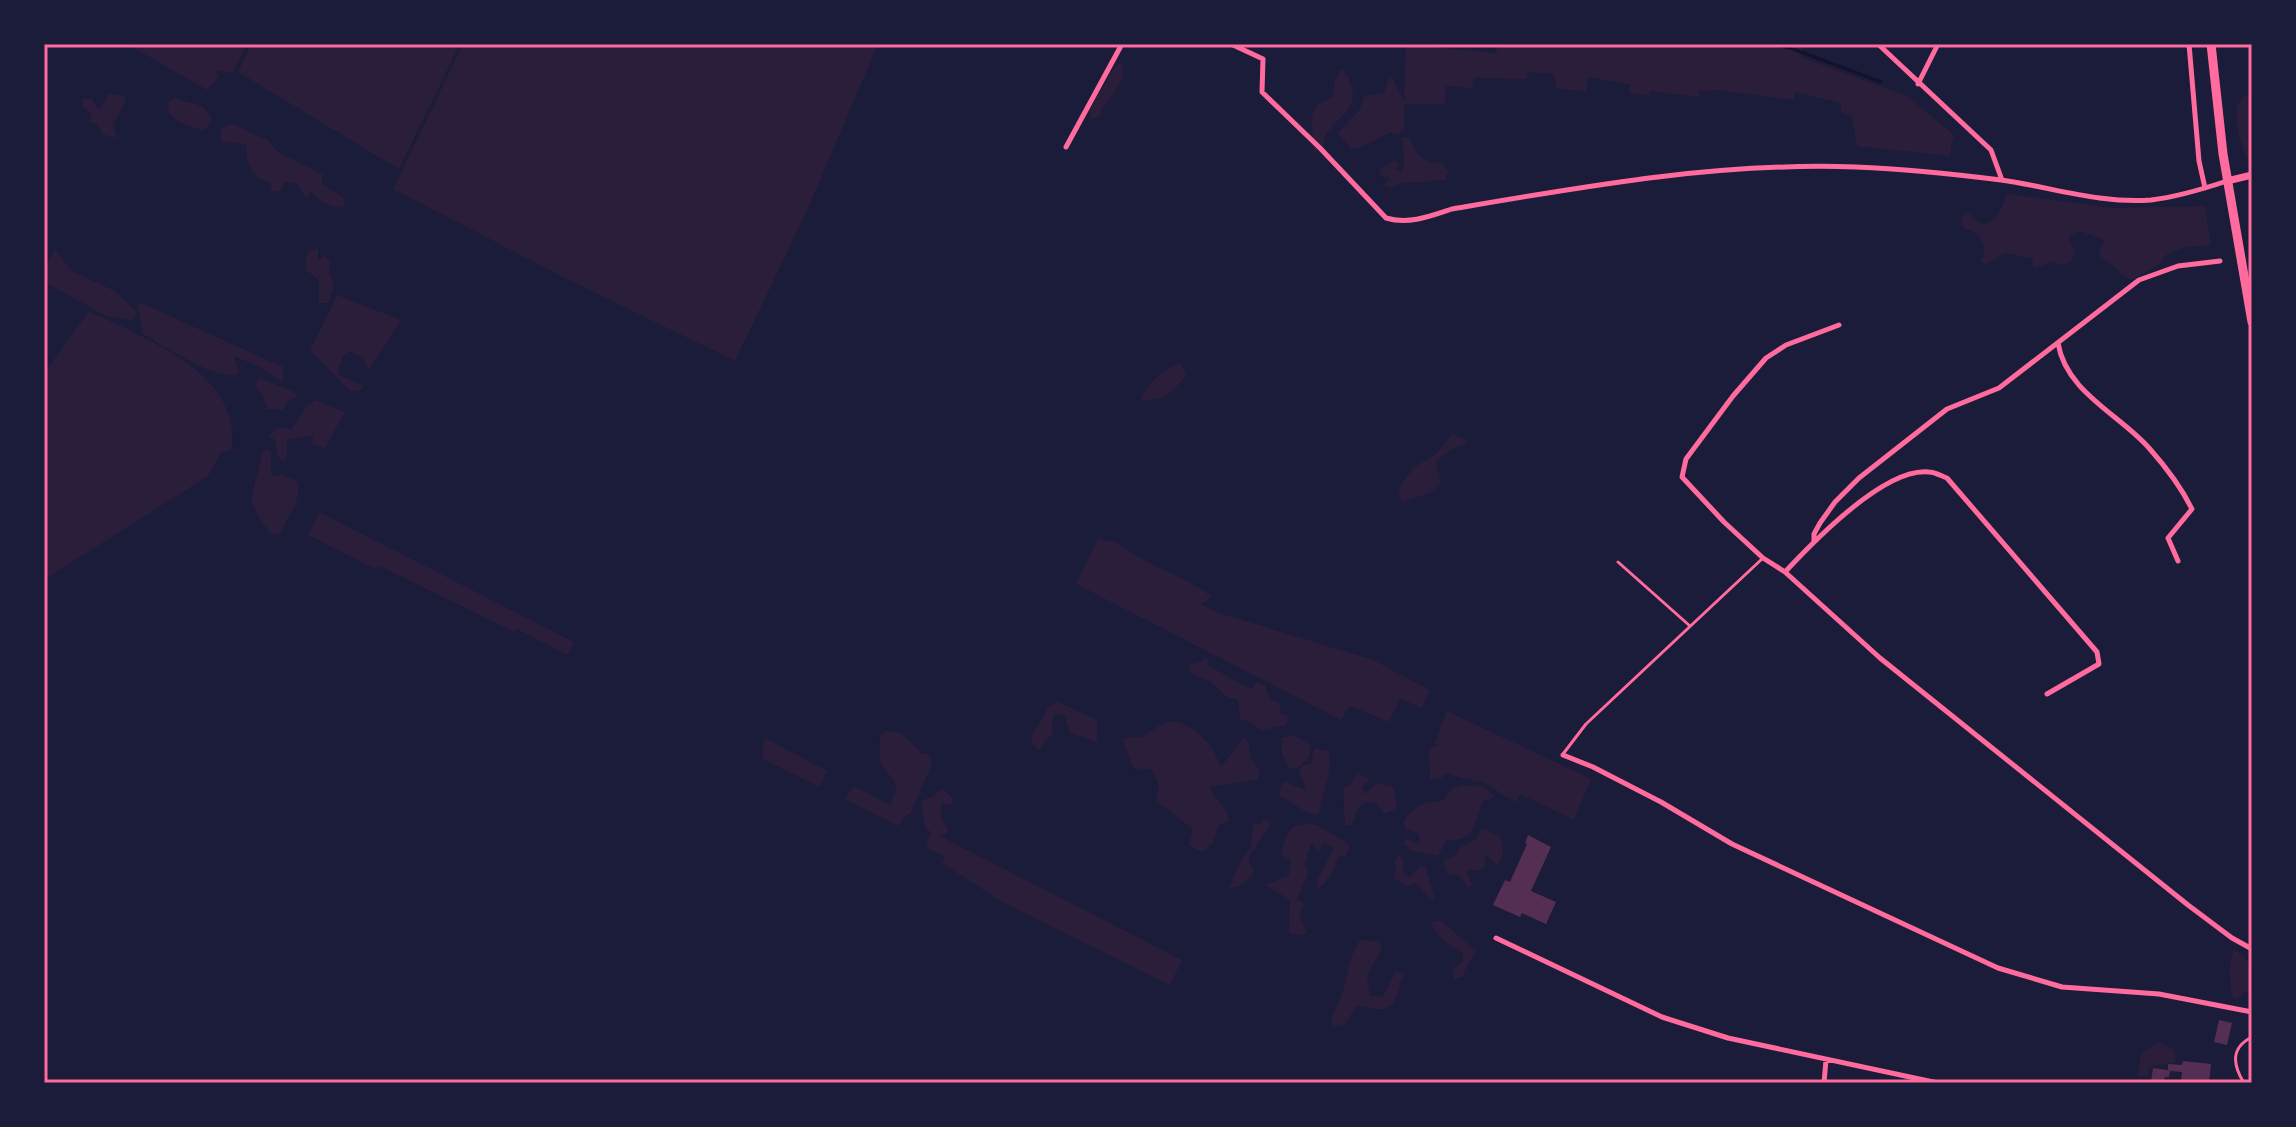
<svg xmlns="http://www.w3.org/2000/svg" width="2296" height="1127" viewBox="0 0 2296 1127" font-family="'Playfair Display',serif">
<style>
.green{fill:#2a1e3b}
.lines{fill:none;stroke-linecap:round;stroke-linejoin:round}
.stream{stroke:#12122b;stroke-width:3}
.building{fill:#542f53}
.service{stroke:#ff6b9d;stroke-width:3}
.minor{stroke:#ff6b9d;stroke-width:5}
.tertiary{stroke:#ff6b9d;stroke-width:7}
.trunk{stroke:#ff6b9d;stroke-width:9}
.neatline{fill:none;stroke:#ff6b9d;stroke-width:3}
</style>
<rect width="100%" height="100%" fill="#1b1b3a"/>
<path class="green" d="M127,44h120l-14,29 -19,-3 5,7 -12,13z
M251,44h209l-61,125 -161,-97z
M463,44h415l-72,169 -71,148 -172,-84 -170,-88z
M1406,44l90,9 2,-9h306l-3,13 106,39 47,39 -5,21 -92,-10 -5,-30 -11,-4v-9l-46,-11 -1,8 -77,-10 -18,1v6l-49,-6 -1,5 -20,-3 1,-8 -42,-8 -2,15 -30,-4 -2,-14 -26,-2 -2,7 -52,-1 -2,10 -26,-2 -1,18h-41v25l-6,6 -7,-3 -30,15 -10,2 -13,-16 22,-24 4,-13 20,-3 6,-19 14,27z
M1121,62c8,18 -11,34 -20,49v5l-9,3 -3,-8 26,-45z
M1341,69c7,5 8,9 10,16 9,24 -16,34 -25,50 -2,4 -2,9 -3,13l-10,5 -1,-37 4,-10 17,-9 1,-14z
M109,94l16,2v6l-12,23 4,13 -15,-4 -4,-10 -9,-1 2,-10 -8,-6 -1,-8 9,-1 8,12z
M2243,95l9,1v68c-10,-8 -18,-44 -15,-57 0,-1 5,-10 6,-12z
M176,98c16,8 26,1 36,22l-8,11c-15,-6 -26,-6 -36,-20l1,-10z
M234,124l20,11 13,4 11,13 44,22v10l21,13 2,8 -5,3c-11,-2 -23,-8 -29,-18l-4,9 -10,-15 -12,-2 -5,10 -8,-1 -2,-9c-18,-3 -25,-21 -24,-37l-25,-4v-13z
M1400,138h10c6,16 14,26 31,25l7,8 -2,9c-8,0 -14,1 -21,2 -14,1 -21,-2 -34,6l-8,-2 7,-8 -11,-3 2,-6 14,-9 5,4 -5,6 7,1 2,-7 -1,-23z
M2007,194l107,14 91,-2 6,39 -29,3 -16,7 -6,9 -28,16 -13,-7 -1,-3 -19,-15 5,-15 -24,-9 -10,4 -1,3 6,13 -4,10 -7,4 -14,-4 -5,5 -12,2v-8l-3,-2 -26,-5 -17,12 -7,-4c11,-13 0,-30 -16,-32l-3,-9 5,-6h3l14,11c16,-7 18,-16 24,-31z
M318,248v12l5,-4 8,5 -2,12 5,12 -6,18h-9v-23l-13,-10v-13l4,-7z
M55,250l17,21 43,20 22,21 -5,8 -26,-4 -62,-34v-19h3z
M337,295l64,25 -32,50 -7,-12 -12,-7 -7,5 -6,18 27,12 -5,5h-9l-40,-41z
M141,303l142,64v16l-23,-16 -26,-11 5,17c-19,11 -76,-28 -96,-39l-6,-29z
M89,311c54,27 156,62 142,140l-10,1 -13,24 -164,104v-207z
M1181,363l5,12c-11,15 -22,26 -43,25l-2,-3c10,-16 22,-28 40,-34z
M259,378l34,13 4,6 -9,3 -5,10 -16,-1 -5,-15 -7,-8z
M316,400l29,12 -20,36 -14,-4 3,-9 -27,5v18l-3,4c-9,-5 -8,-13 -8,-22l-9,-4 13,-9 11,2 15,-22z
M1452,434l13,5 2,5 -12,3 -19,14 5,22 -9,9 -30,10 -4,-12 15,-22 24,-15z
M268,449l3,3v22l4,3 7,-3 16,8c2,24 -9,31 -18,53l-10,-2c-9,-12 -15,-21 -19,-34l12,-49z
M319,512l255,130 -7,13 -50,-26 -3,3 -134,-66 -3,4 -69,-35z
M1098,539c20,0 34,15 51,24 22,10 42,19 62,33l-5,6 -6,1 13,8 160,49 57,30 -8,18 -22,-9 -11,23 -39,-16 -9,14 -265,-136z
M1207,656l1,7 -2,2c17,7 29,18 46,24l5,-7 8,3 5,14 11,5 -1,8 8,5 -2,8 -24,5 -16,-10 -6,1 -2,-21c-20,-5 -15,-10 -29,-19 -7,-4 -12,-3 -19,-9l-1,-7 12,-3z
M1058,702l39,18v22l-27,-9 -6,-19 -10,1 -3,14 3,5 -8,5 -5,10h-4l-5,-6c0,-15 12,-23 16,-37z
M1447,711l144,68 -17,41 -54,-26 -3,8c-13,-4 -24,-17 -37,-20 -11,-2 -22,-5 -33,-9l-6,5 -11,1 -1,-31 10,-2 -4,-3z
M1167,721c27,0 46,23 54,46l22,-29 6,4 1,15 10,14 -3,9 -46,7 1,6 13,15 4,14 -10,2 -6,19 -11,9 -13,-7 4,-16 -37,-28 3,-15 -7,-16 -19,-2 -11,-28 8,-4 10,2z
M886,731l15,2 22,21h5l4,10 -22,50 -4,1 -8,11 -53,-27 9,-13 36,19c16,-30 -6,-24 -10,-48 -1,-6 0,-15 0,-21z
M1292,736l6,1 13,9 -2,12 -13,11 -8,-2 -6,-12v-18z
M765,738l62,33 -7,16 -56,-27 -2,-9z
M1314,748l14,3c7,21 -7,40 -8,60l-4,4c-15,-3 -23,-13 -37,-20l3,-12 4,-2 13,7 7,1 -7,-18 5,-6 7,-1z
M1357,774l11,3 1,4 -7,6 3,7 12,-11 16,4 4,17 -2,6 -11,3 -9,-10c-17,-4 -18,9 -23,22l-7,1 -2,-38 7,-3z
M1462,785l22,2 11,10 -12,4c-11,25 -4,38 -37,40l-8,15c-14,-5 -25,0 -35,-13l4,-4 13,5 -1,-10 -13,-5 -3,-7c11,-16 19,-20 39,-21l11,-13z
M942,788l12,12 -3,5 -10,-2v17l8,9 -4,7 -7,-1 244,125 -12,25 -168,-83 -60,-39 3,-6 -19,-10 5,-15 -5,-3 -5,-23 2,-6 11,-4z
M1263,819l9,3 -23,35v7l4,3 -1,9 -14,11 -9,1 11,-26 10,-14 4,-24 7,-1z
M1310,824l7,1 33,20 -4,11 -8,1 -6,17 -13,15 -2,-8 17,-33 -10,-5 -6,8 -7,-8 -6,21 3,10 -11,25 7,4 -5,12 8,17 -5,4 -13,-4 1,-32 -25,-15 24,-10 2,-15 -10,-5 5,-18 7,-11z
M1484,829l16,8c4,10 5,19 -3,28l-12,-10v12l-6,4 -10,-2 -2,3 5,13 -4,3 -9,-12 -12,-3 -4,-12 14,-7 5,-8 14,-7 4,-9z
M1398,855l4,3 2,14 5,5 11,-10h6l9,33c-10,-3 -13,-14 -22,-17l-5,3 -15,-8 3,-8 -2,-8z
M1442,921l34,30 -11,19 -2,7 -9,2 -1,-9 10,-10v-6c-13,-9 -27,-16 -32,-32z
M1360,940l18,1 4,8 -15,26 3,20 12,2 14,-25 8,1c-10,33 -9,43 -47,32l-12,19 -12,2 -2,-9c18,-25 12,-51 29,-77z
M2234,950c18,7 18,25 18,43l-9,-2 -3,7 -3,2 -5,-3c-2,-16 -5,-32 2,-47z
M2157,1043h5l12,7 2,12 -27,5 -2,9h-9l3,-22z"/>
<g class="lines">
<path class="stream" d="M1772,44l21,5 88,33"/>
</g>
<path class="building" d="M1528,835l23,12 -20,44 25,11 -10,22 -24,-11 -2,4 -27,-12 12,-25 5,2 17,-38 -2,-1z
M2219,1020l13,3 -5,22 -13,-3z
M2183,1061l28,3 -2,19h-28l1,-11 -12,-1 -1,6h-4l-1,6 -13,-1 2,-14 15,2v-6l14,1z"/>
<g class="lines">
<path class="service" d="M1618,562l72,64
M1563,754l23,-30 177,-166
M2244,1083c-11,-18 -14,-35 8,-46"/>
<path class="minor" d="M1231,44l32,15 -1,33 58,56 66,70c23,7 45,-2 66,-9 134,-23 268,-47 404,-42 48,2 97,7 145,13 50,7 99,24 150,20 26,-3 52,-11 76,-19
M1878,44l113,106 11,30
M2189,44l10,117 6,27
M1918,84l20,-40
M1066,147l56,-103
M1839,325l-53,20 -20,13 -33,38 -47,63 -4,18 42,45 39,36 22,14 95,86 308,247 44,33 20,11
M2058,343c8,49 61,71 91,105 17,19 32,39 43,61l-24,29 10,23
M1814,542v-8l6,-11 15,-21 24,-24 88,-69 52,-21 140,-108 39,-14 42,-5
M1785,572c28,-30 100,-105 144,-100 6,0 12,4 18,6l150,174 2,12 -52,30
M1563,755l30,12 68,35 71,42 266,124 64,19 97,7 93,18
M1496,938l166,79 66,21 210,45
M1824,1083l2,-23"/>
<path class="tertiary" d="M2227,181l25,-6"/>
<path class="trunk" d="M2211,44l12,110 29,168"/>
</g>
<rect width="2296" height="1127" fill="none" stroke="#1b1b3a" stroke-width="92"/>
<rect x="46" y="46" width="2204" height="1035" class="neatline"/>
</svg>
